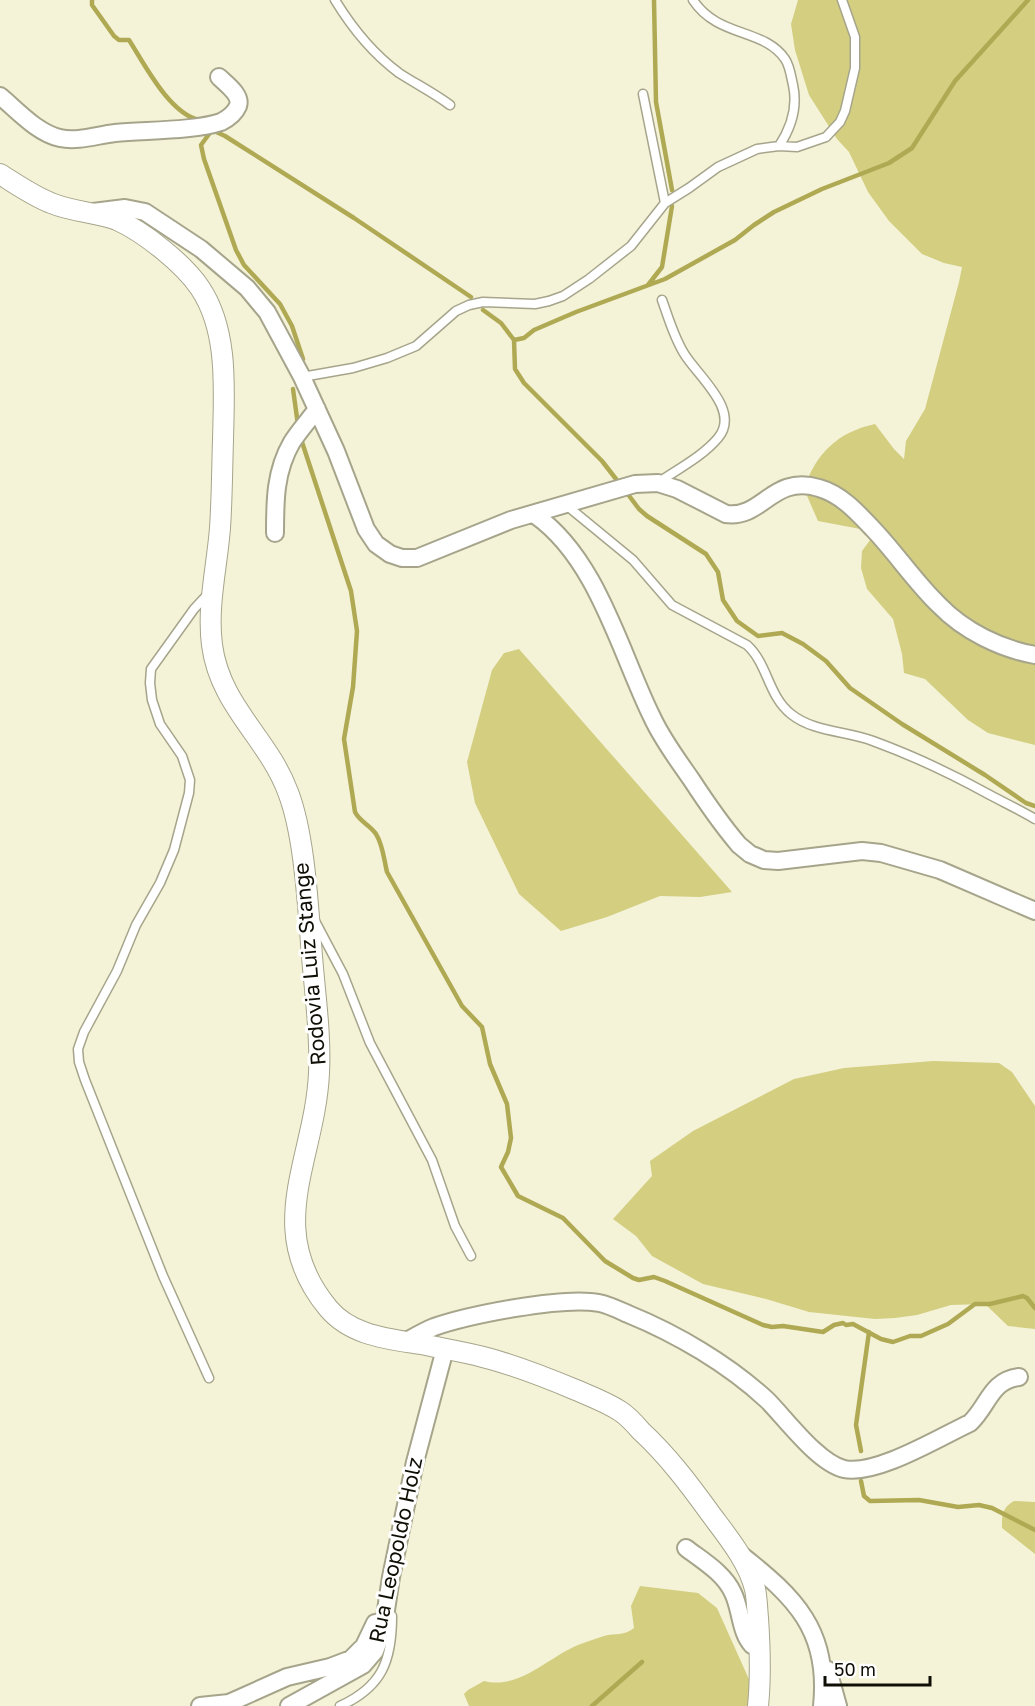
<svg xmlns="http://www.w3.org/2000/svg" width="1035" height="1706" viewBox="0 0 1035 1706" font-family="'Golos Text',sans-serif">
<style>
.green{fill:#d3ce80}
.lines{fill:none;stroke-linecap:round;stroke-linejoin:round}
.stream{stroke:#b0a953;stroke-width:4.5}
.service-casing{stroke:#a6a58b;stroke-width:11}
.minor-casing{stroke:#a6a58b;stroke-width:20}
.tertiary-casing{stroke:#a6a58b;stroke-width:22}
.service{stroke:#fff;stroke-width:8}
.minor{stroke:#fff;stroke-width:16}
.tertiary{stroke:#fff;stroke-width:20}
.labels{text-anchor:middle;stroke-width:6;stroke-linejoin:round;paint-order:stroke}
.street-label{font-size:21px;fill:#100f06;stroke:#fff}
</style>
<rect width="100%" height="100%" fill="#f4f3d8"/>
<path class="green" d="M798,0h237v745l-47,-12 -20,-13 -43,-41 -21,-6 -2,-19 -9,-35 -26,-30 -6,-21 1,-17 14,-19 -58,-11 -14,-32c12,-36 34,-57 71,-65l19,25 10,10 2,-18 19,-32 34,-127 3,-15 -18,-4 -22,-9 -33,-33 -21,-29 -19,-40 -12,-13 -28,-44 -14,-45 -4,-26z
M519,649l213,243 -32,5 -40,-1 -53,21 -46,14 -42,-37 -44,-91 -8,-41 25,-92 12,-17z
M933,1061l66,2 13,9 23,34v223l-27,-3 -23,-22 -34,1 -34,10 -22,3 -20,1 -66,-7 -43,-13 -63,-15 -51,-28 -16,-20 -23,-17 39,-43 -2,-15 43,-30 101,-52 50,-11z
M1014,1501l21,1v52l-33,-26c0,-13 0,-20 12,-27z
M640,1586l58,7 19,15 35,78 -3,20h-280l-5,-12 4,-4 16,-9c35,9 63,-23 94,-36 8,-3 17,-6 26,-9 12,-3 20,0 30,-8l-3,-22z"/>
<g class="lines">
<path class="stream" d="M92,0v5l22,31 5,4h10c16,25 40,73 70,80
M654,0l2,102 16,88
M648,285l14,-18 10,-61
M483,310l18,13 13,17 1,29 9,14 78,78 14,18
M514,340l10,-2 10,-8 42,-18 89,-33 70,-39 19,-15 20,-13 48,-23 67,-26 23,-15 43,-67 73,-81
M303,359l-11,-33 -12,-22 -36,-39 -8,-15 -32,-91 -3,-14 11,-15 13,6 129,82 117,79
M293,389l5,36
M301,439l50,152 6,40 -4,56 -9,52 11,73c5,10 15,13 21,22 7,11 8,26 11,38l75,134 20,21 8,37 17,40 4,34 -3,14 -7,15 17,29 45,22 42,43 28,17 6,2 15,-3 11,4 98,44 9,2 11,-1 40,6 11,-7 9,-2 3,2 7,-1 28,15 12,3 17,-6h11l27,-12 27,-20h15l33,-8 4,2 8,10
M627,493l12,16 8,7 59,38 12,18 5,28 14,21 21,15 24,-3 21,11 23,17 24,27 52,36 83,51 41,28 9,3
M861,1451l-5,-26 13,-93
M861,1481l3,15 6,5 49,-1 39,7 21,-2 13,3 43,22
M592,1706l50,-44"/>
<defs>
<path id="service" d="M335,0c17,28 37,53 64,73 17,11 35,20 51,32
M693,0c25,38 71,28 92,59 5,7 6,18 8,26 5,23 -2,43 -14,61
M643,94l22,109
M302,377l51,-9 34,-10 29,-12 40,-35 13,-6 14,-3 52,2 14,-3 14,-5 26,-17 42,-33 34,-43 24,-15 29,-21 39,-18 22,-3 18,1 29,-10 14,-15 5,-11 10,-43v-31l-13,-37
M659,482c19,-13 44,-26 59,-44 23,-27 -19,-61 -33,-83 -11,-17 -16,-36 -23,-55
M566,505l67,55 39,45 75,40c21,19 21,51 44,69 22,18 56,17 82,27 41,15 79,33 117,54 15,8 30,15 45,24
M208,594l-14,15 -43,60 -1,14 2,17 8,24 22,32 8,24 -1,13 -15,57 -14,33 -24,42 -19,46 -33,61 -6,17 1,13 6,18 78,196 46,102
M315,921l28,53 27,69 62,117 23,66 16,30
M340,1706c42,-19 52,-45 52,-90"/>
<path id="minor" d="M0,96c17,14 37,37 60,42 18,4 37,-3 55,-5 30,-3 79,-2 106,-11 6,-3 14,-9 17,-16 4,-11 -12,-22 -19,-29
M93,212l32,-4 20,4 56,37 46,39 20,24 35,65 34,74 30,78 10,15 14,10 12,4h15l94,-38 124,-36 23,-1 19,6 49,25c37,5 46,-40 93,-26 22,6 39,25 54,41 23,24 42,53 66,76 25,26 62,44 96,50
M535,515c62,43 85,137 117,202 10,22 25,42 39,62 15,23 30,45 48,66l11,9 14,6 14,1 84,-10 19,2 59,17 95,41
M275,533c0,-32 0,-62 17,-91 7,-11 17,-22 25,-33
M405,1342c9,-5 19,-11 29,-15 35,-12 129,-31 165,-24 10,2 20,7 29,11 49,20 100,50 139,86 19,19 51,63 77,69 32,7 96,-32 126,-46 19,-18 20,-42 49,-46
M686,1548c17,13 38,25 47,45 8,16 7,39 19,52h7
M740,1554c55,43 90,77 82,152
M828,1670l10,36
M200,1706l29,-3 58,-26 43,-10 21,-8 13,-13 11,-23
M289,1706l74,-41 12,-14 8,-21 8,-53 24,-115 30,-113"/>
<path id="tertiary" d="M0,174c16,10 33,22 51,29 21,9 45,9 66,17 27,12 67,44 83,68 29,43 24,103 23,152 -1,30 -1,59 -3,88 -3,39 -13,78 -8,117 8,61 56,93 76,147 17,44 20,116 24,164 3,39 9,78 7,117 -4,87 -57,155 9,235 24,29 63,31 98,37 19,4 38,7 57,12 32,8 62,20 93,33 14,6 30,12 44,21 8,5 15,13 21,20 27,25 48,53 69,82 17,23 38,48 45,76 2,9 2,19 3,29 2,29 3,59 0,88"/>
</defs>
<use href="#service" class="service-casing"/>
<use href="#minor" class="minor-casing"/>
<use href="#tertiary" class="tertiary-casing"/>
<use href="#service" class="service"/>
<use href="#minor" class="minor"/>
<use href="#tertiary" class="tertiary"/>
</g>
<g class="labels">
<g class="street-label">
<text transform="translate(310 964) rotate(-95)" y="7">Rodovia Luiz Stange</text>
<text transform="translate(396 1550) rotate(-78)" y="7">Rua Leopoldo Holz</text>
</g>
</g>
<path d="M825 1676v9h105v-9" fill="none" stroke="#100f06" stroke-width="3"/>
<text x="834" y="1676" font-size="18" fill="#100f06" stroke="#ffffff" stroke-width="4.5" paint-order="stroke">50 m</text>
</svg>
